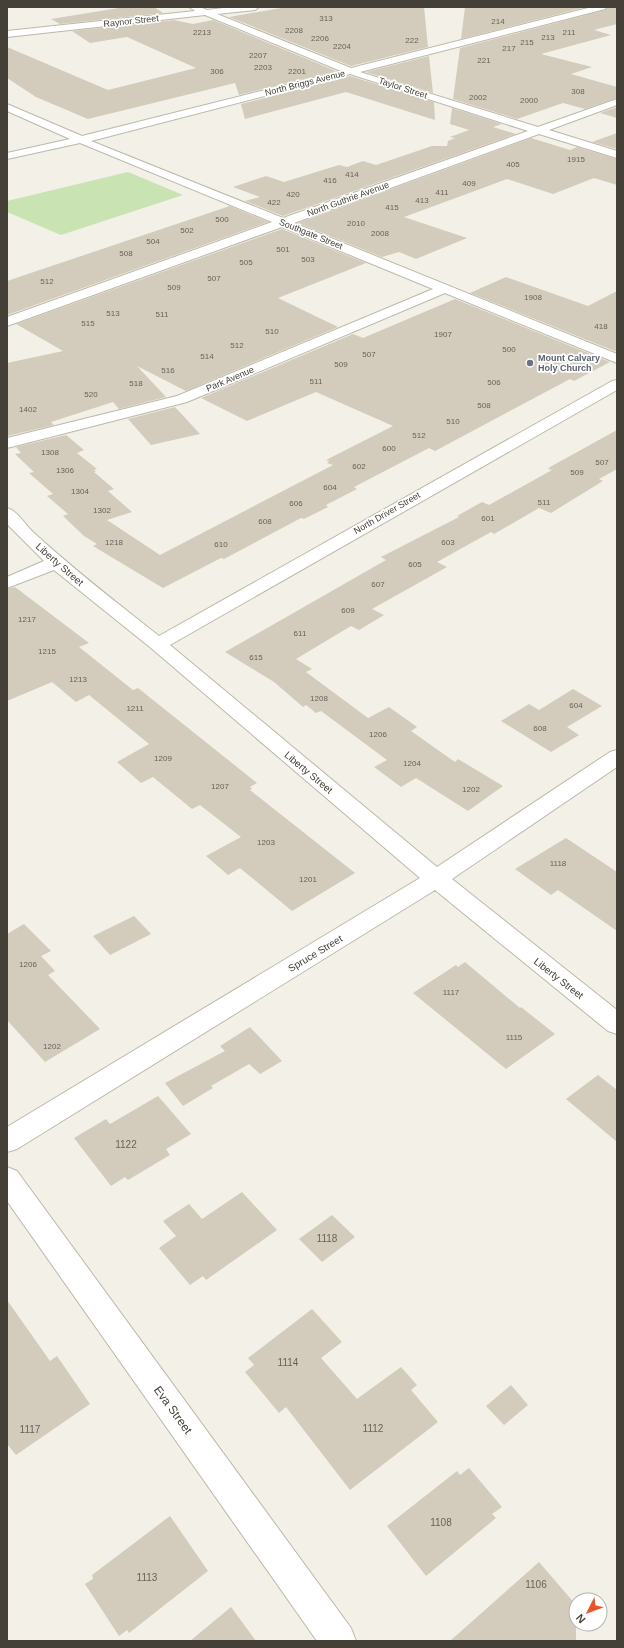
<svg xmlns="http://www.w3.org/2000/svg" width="624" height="1648" viewBox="0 0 624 1648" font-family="Helvetica,sans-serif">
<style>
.green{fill:#c9e3b3}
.building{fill:#d3ccbd}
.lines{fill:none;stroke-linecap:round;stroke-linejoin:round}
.minor-casing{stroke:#bdb8aa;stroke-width:2}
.minor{fill:#fff;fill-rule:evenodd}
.worship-dot{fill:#6b7280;stroke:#fff;stroke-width:1.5}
.labels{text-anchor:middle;stroke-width:3.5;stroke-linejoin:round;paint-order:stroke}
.number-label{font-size:8px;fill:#686358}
.far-street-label{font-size:9px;fill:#444037;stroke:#fff}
.far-worship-label{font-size:9px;font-weight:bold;fill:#5b616d;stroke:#fff;text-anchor:start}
.street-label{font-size:10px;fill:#444037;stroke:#fff}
.near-number-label{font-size:10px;fill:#686358}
.near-street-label{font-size:12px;fill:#444037;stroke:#fff}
</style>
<rect width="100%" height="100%" fill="#f2f0e7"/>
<path class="green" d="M128,172l55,23 -122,40 -54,-23v-11z"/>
<path class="building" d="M125,7h29l9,6 -103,11 -9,-5z
M287,7h137l4,40 -77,19 -122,-49z
M465,7h121l-125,32z
M607,7h10v17l-23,6 17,5 -70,19 51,13 -21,7 46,13v11l-32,11 -22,-6 -46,16 -64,-20 7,-51 145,-38z
M174,20l19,4 20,-4 123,51 -97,24 -4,-12 -147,36 -52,-22 -29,-19v-31l101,43 88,-22 -69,-31 -37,6 -18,-12z
M429,56l4,37 -67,-21z
M350,76l84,26 1,18 -89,-28 -101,27 -4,-15z
M617,107v11l-17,-5z
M452,108l50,16 -9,3 23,7 -233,82 -38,-15 15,-4 -27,-10 33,-11 18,6 55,-17 8,2 16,-6 13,4 56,-19h15l1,-5 7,-3 -5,-1 19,-7 -19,-6z
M617,133v16l-25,-7z
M531,138l39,12 7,-3 40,12v26l-23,-7 -41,16 -46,-15 -16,6 -87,32 63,21 -51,21 -17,-7 -17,5 -84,-34z
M230,206l38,16 -261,93v-34z
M282,229l84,34 -88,35 60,29 -152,64 -49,-25 29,31 -47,12 -6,-7 -62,20 3,3 -47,11v-73l56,-12 -47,-27z
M506,277l82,29 29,-15v61l-147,-59z
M455,299l155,63 -36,19 -4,-2 -135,72 -6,-3 -75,39 3,2 -31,16 2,2 -24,12 -3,-1 -77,41 -3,-1 -58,30 -70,-42 4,-2 -13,-8 -21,-20 5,-2 -21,-18 6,-2 -24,-21 5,-1 -19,-18 6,-1 -5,-6 50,-12 18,15 -7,3 20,16 -3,1 2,2h-2l20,17 -6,2 24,21 -25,8 53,35 173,-90 -6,-2 2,-2 -3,-1 67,-34 -77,-34 -69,29 -46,-23 152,-64 10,4z
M175,407l25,27 -49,11 -23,-26z
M617,430v39l-18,10 4,2 -52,32 -12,-5 -45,26 -3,-2 -54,30 10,5 -75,42 12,6 -25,15 -8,-4 -55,33 16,10 -6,3 62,46 21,-11 28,20 -6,4 44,31 3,-3 45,27 -35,25 -52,-33 -15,9 -27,-20 13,-7 -66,-49 -5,2 -10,-8 -3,2 -29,-25 -49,-30 161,-92 -5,-3 78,-40 -2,-1 25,-14 7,3 63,-35 -4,-1 2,-2z
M15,587l74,56 -10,4 54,43 5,-2 119,95 -7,4 2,2 -2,1 105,83 -63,38 -52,-43 -12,7 -22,-19 35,-19 -41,-32 -8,4 -39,-32 -12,6 -24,-21 32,-18 -60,-49 -13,7 -24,-20 -45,19v-112z
M573,689l29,17 -35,21 12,8 -28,17 -50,-31 28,-17 10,6z
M566,838l51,34v59l-59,-41 -7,5 -36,-26z
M134,916l17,18 -41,21 -17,-19z
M24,924l27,27 -10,5 14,15 -7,4 52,54 -55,33 -38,-42v-86z
M465,962l55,46 1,-1 34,27 -49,35 -93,-76 43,-28 2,2z
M250,1027l32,34 -22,13 -11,-10 -38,22 2,2 -30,18 -18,-23 60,-32 -5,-5z
M598,1075l19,15v52l-51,-43z
M158,1096l33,38 -25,15 4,6 -42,25 -3,-3 -14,9 -37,-48 32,-19 4,5z
M242,1192l35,38 -71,50 -3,-4 -13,9 -31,-37 17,-12 -13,-15 26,-17 13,15z
M332,1215l23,22 -33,25 -23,-23z
M7,1300l43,61 7,-5 33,48 -74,51 -9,-11z
M312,1309l30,33 -21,16 36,41 44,-32 16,18 -6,5 27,32 -88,68 -64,-83 -7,6 -34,-41 9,-7 -6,-7z
M511,1385l17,20 -24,20 -18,-19z
M469,1468l33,39 -10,7 4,4 -70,58 -39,-50 70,-55 3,4z
M170,1516l38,55 -79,62 -2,-3 -8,6 -34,-52 8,-5 -1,-4z
M539,1562l37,43v36h-126z
M231,1607l25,34h-66z"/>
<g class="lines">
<defs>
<path id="minor" d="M189,7h11l7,3 24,-3h28l-4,3 -38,4 134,54 241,-61h14l-1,2 -245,63 178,55 79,-28v6l-68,25 68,21v7l-78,-24 -245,89 323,131v9l-172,-70 -258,109 -180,46v-10l170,-42 256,-107 -151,-62 -275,99v-9l265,-95 -192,-79 -73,16v-6l63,-14 -63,-28v-7l75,32 259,-65 -136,-56 -198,22v-6l188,-20zM350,74l178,57 -245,87 -192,-77z
M617,380v10l-447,255 267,222 173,-115 7,-2v17l-165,112 165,131v24l-9,-3 -173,-141 -418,259 -10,3v-25l413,-249 -269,-230 -97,-78 -47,18v-11l37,-16 -37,-37v-16c11,3 18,17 26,24 40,37 83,70 126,104l453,-255z
M7,1167l10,4 334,457 5,13h-39l-310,-440z"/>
</defs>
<use href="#minor" class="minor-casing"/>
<use href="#minor" class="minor"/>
</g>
<circle class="worship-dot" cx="530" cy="363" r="4"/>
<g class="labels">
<g class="number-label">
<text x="326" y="21">313</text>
<text x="498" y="24">214</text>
<text x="294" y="33">2208</text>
<text x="202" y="35">2213</text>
<text x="569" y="35">211</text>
<text x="548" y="40">213</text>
<text x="320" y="41">2206</text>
<text x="412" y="43">222</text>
<text x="527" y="45">215</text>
<text x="342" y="49">2204</text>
<text x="509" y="51">217</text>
<text x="258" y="58">2207</text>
<text x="484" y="63">221</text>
<text x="263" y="70">2203</text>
<text x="217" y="74">306</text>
<text x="297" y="74">2201</text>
<text x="578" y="94">308</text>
<text x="478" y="100">2002</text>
<text x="529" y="103">2000</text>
<text x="576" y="162">1915</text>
<text x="513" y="167">405</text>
<text x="352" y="177">414</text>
<text x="330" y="183">416</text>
<text x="469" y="186">409</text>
<text x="442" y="195">411</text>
<text x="293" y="197">420</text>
<text x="422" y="203">413</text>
<text x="274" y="205">422</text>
<text x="392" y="210">415</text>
<text x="222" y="222">500</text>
<text x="356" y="226">2010</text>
<text x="187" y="233">502</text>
<text x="380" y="236">2008</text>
<text x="153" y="244">504</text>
<text x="283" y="252">501</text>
<text x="126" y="256">508</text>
<text x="308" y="262">503</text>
<text x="246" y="265">505</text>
<text x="214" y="281">507</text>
<text x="47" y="284">512</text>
<text x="174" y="290">509</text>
<text x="533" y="300">1908</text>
<text x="113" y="316">513</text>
<text x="162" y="317">511</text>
<text x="88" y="326">515</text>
<text x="601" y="329">418</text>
<text x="272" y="334">510</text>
<text x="443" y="337">1907</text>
<text x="237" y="348">512</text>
<text x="509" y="352">500</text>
<text x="369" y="357">507</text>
<text x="207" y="359">514</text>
<text x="341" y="367">509</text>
<text x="168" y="373">516</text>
<text x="316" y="384">511</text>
<text x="494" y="385">506</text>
<text x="136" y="386">518</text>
<text x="91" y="397">520</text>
<text x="484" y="408">508</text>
<text x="28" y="412">1402</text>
<text x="453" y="424">510</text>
<text x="419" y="438">512</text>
<text x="389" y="451">600</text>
<text x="50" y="455">1308</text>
<text x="602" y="465">507</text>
<text x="359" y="469">602</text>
<text x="65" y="473">1306</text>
<text x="577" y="475">509</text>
<text x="330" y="490">604</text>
<text x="80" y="494">1304</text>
<text x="544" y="505">511</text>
<text x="296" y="506">606</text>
<text x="102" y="513">1302</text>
<text x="488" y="521">601</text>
<text x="265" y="524">608</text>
<text x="114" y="545">1218</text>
<text x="448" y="545">603</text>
<text x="221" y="547">610</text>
<text x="415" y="567">605</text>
<text x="378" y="587">607</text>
<text x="348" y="613">609</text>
<text x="27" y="622">1217</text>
<text x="300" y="636">611</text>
<text x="47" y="654">1215</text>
<text x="256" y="660">615</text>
<text x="78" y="682">1213</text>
<text x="319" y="701">1208</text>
<text x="576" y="708">604</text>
<text x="135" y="711">1211</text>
<text x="540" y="731">608</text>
<text x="378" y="737">1206</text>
<text x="163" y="761">1209</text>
<text x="412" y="766">1204</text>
<text x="220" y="789">1207</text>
<text x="471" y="792">1202</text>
<text x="266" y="845">1203</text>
<text x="558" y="866">1118</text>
<text x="308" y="882">1201</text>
<text x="28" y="967">1206</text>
<text x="451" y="995">1117</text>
<text x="514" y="1040">1115</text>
<text x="52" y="1049">1202</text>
</g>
<g class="far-street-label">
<text transform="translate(131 21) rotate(-6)" y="3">Raynor Street</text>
<text transform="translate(305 83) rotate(-14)" y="3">North Briggs Avenue</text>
<text transform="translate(403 88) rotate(18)" y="3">Taylor Street</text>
<text transform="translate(348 199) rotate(-20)" y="3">North Guthrie Avenue</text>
<text transform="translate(311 234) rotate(22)" y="3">Southgate Street</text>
<text transform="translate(230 379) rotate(-23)" y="3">Park Avenue</text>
<text transform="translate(387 513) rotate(-30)" y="3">North Driver Street</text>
</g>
<g class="far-worship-label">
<text x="538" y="361">Mount Calvary<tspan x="538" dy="10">Holy Church</tspan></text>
</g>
<g class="street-label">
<text transform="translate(60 564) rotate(41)" y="4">Liberty Street</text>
<text transform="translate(309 772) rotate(40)" y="4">Liberty Street</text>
<text transform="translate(315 953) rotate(-31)" y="4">Spruce Street</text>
<text transform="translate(559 978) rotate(38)" y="4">Liberty Street</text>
</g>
<g class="near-number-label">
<text x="126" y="1148">1122</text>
<text x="327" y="1242">1118</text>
<text x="288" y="1366">1114</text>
<text x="373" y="1432">1112</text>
<text x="30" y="1433">1117</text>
<text x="441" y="1526">1108</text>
<text x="147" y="1581">1113</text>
<text x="536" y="1588">1106</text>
</g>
<g class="near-street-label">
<text transform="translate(173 1410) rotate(54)" y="4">Eva Street</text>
</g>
</g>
<rect width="624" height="1648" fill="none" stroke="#444037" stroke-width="16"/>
<g transform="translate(588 1612) rotate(228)"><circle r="19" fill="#ffffff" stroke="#b4b3af"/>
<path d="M0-3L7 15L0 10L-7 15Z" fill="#e75628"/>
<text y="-6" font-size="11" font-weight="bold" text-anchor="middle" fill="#444037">N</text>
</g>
</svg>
